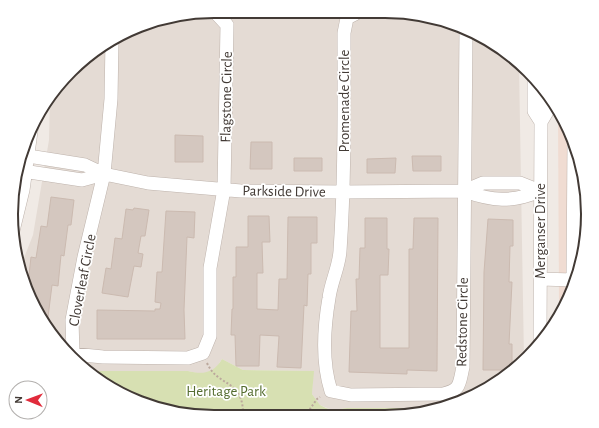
<svg xmlns="http://www.w3.org/2000/svg" width="599" height="428" viewBox="0 0 599 428" font-family="'Alegreya Sans',sans-serif">
<style>
.residential{fill:#e4dbd4}
.commercial{fill:#f0dcd2}
.green{fill:#d7e0b2}
.building{fill:#d4c7bf;stroke:#cbbab0}
.lines{fill:none;stroke-linecap:round;stroke-linejoin:round}
.minor-casing{stroke:#beb3ac;stroke-width:14}
.path{stroke:#bba89c;stroke-width:2;stroke-dasharray:2 2;stroke-linecap:butt}
.minor{stroke:#fff;stroke-width:13}
.labels{text-anchor:middle;stroke-width:3.5;stroke-linejoin:round;paint-order:stroke}
.street-label{font-size:15px;fill:#423a35;stroke:#fff}
.park-label{font-size:15px;fill:#556d30;stroke:#fff}
.rim{fill:none;stroke:#423a35;stroke-width:2}
</style>
<rect width="100%" height="100%" fill="#f0eae5"/>
<path class="residential" d="M214,11l211,4 62,23 32,27 5,295 -5,7 -44,29 -40,12h-88l-15,2 -12,-5 -8,-11 1,-23 -70,-1 -21,-11 -6,9 -7,4 -8,2 -13,-3h-97l-30,-23 -34,-56 -7,-24 13,-33 16,-95 1,-44 11,-16 40,-35 60,-27z"/>
<path class="commercial" d="M558,115l19,34 11,79 -20,74h-9z"/>
<path class="green" d="M222,359l21,11 71,1 -2,23 8,11 6,3 6,2 15,-2h88l-23,7 -211,2 -77,-21 -33,-25h97c15,4 26,2 34,-12z"/>
<path class="building" d="M175,135l28,1v26h-28z
M251,142h21v27h-22z
M412,156h29v15h-28z
M294,158h28v13h-28z
M396,158l-1,15h-28v-14z
M51,197l23,3 -3,25h-3l-4,31 -3,-1 -3,31 -6,-1 -5,40 -20,-32 4,-36 5,1 5,-32 6,1z
M134,208l15,2 -4,26h-4l-3,17 5,1 -2,13 -7,-1 -6,31 -26,-4 4,-25 5,1 4,-31 7,1 4,-30 7,1z
M166,211l29,1 -1,26 -7,-1 -3,73 1,29h-88v-29l58,1v-2h5l1,-6 -6,-1 2,-30h5z
M248,216h21l1,26h-8l1,31h-6v36l21,1 1,-31h8l1,-62h29v26h-6v31h-3l-1,32 -3,-1 -3,63 -24,-1 2,-31 -19,-1 -1,31h-23l-1,-31h-4l1,-26h1v-32h3v-30h12z
M365,218h22v31h2l-1,26h-8v73h29v-99h4l1,-31h24l-1,153 -30,-1v4l-58,-2 2,-61h6l-1,-32h3l1,-31h5z
M488,219l25,1v26h-3l-1,36h3l-3,62h3v26h-29l1,-98z"/>
<g class="lines">
<defs>
<path id="minor" d="M355,14l-8,4 -3,15c0,72 1,145 -4,218 -1,16 -9,31 -11,47 -5,29 -7,65 2,93l20,4 92,-1c18,-4 16,-10 20,-27l3,-336
M112,41l-1,58 -7,75 -20,83 -12,63 1,34 30,3 85,1 15,-5 7,-17v-68l14,-79 3,-164 -12,-13 -3,-1
M534,78v33l7,11 -1,218
M541,122l6,-10 -1,-17
M22,155l63,10 19,9 44,9 93,8 102,1 121,-1 19,-8h37l20,8
M16,170l66,10 22,-6
M464,191c28,10 48,12 76,0
M13,231l10,-41 9,-66
M540,279l33,1
M573,279l1,-136"/>
</defs>
<use href="#minor" class="minor-casing"/>
<path class="path" d="M207,363c11,25 37,15 36,53
M305,416l12,-17 3,-2"/>
<use href="#minor" class="minor"/>
</g>
<g class="labels">
<g class="street-label">
<text transform="translate(226 97) rotate(-89)" y="5">Flagstone Circle</text>
<text transform="translate(344 101) rotate(-90)" y="5">Promenade Circle</text>
<text transform="translate(284 191) rotate(1)" y="5">Parkside Drive</text>
<text transform="translate(540 231) rotate(-90)" y="5">Merganser Drive</text>
<text transform="translate(82 280) rotate(-79)" y="5">Cloverleaf Circle</text>
<text transform="translate(462 322) rotate(-89)" y="5">Redstone Circle</text>
</g>
<g class="park-label">
<text x="226" y="396">Heritage Park</text>
</g>
</g>
<path d="M0 0H599V428H0ZM214 18H385A196 196 0 0 1 581 214V214A196 196 0 0 1 385 410H214A196 196 0 0 1 18 214V214A196 196 0 0 1 214 18Z" fill="#fff" fill-rule="evenodd"/>
<path class="rim" d="M214 18H385A196 196 0 0 1 581 214V214A196 196 0 0 1 385 410H214A196 196 0 0 1 18 214V214A196 196 0 0 1 214 18Z"/>
<g transform="translate(28 400) rotate(271)"><circle r="19" fill="#ffffff" stroke="#b3b0ae"/>
<path d="M0-3L7 15L0 10L-7 15Z" fill="#e12b3b"/>
<text y="-6" font-size="11" font-weight="bold" text-anchor="middle" fill="#423a35">N</text>
</g>
</svg>
